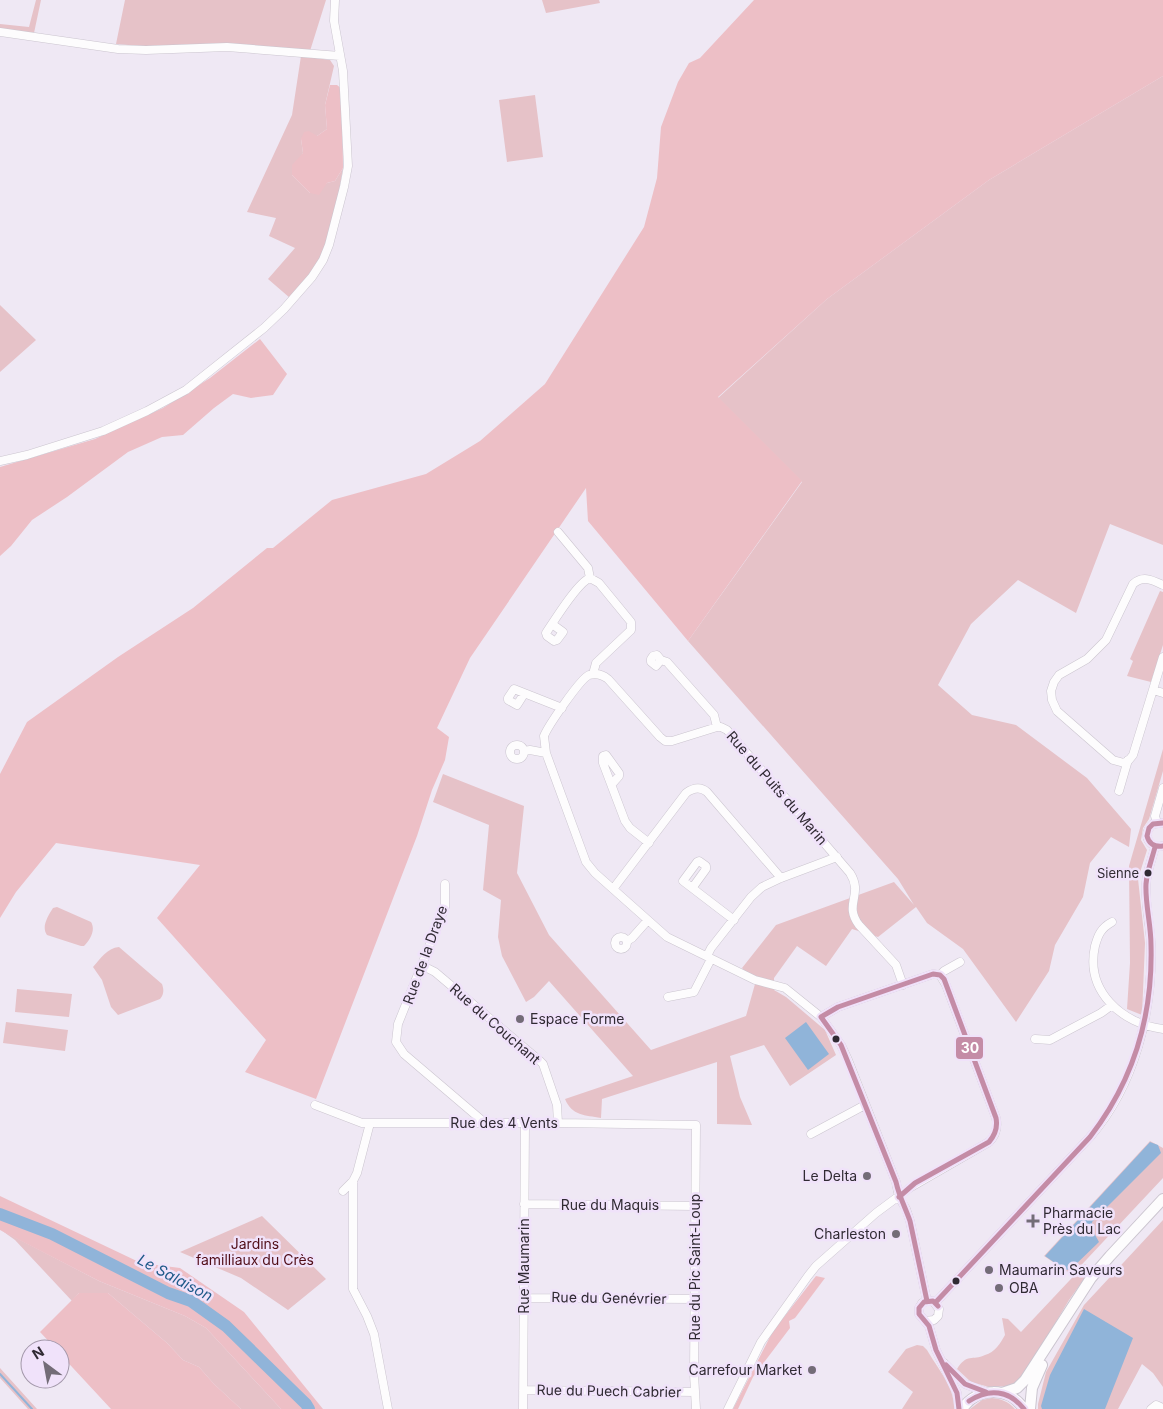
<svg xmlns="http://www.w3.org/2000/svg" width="1163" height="1409" viewBox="0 0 1163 1409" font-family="Inter,sans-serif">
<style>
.green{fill:#e6c2c8}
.forest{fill:#edbfc6}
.water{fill:#90b4d9}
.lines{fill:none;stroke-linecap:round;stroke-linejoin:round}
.stream{stroke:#90b4d9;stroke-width:2}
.river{stroke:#90b4d9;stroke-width:12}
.minor-casing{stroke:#cbc5cf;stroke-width:9}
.major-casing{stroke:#cbc5cf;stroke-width:12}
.minor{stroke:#fdfcfd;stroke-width:8}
.major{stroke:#fdfcfd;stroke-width:10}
.bus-1-casing{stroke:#f0e2fa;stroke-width:9}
.bus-1{stroke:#c48ca6;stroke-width:5}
.bus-dot{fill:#302a33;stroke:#f0e2fa;stroke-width:2}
.poi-dot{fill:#736c77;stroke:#f0e2fa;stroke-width:2}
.labels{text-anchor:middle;stroke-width:5;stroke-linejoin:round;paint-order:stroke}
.bus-label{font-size:13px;fill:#302a33;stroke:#f0e2fa;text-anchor:end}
.street-label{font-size:14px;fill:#302a33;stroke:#f0e2fa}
.poi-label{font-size:14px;fill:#302a33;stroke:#f0e2fa;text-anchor:start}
.park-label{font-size:14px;fill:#510e18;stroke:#f0e2fa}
.water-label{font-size:15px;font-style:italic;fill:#1f5a89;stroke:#f0e2fa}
.line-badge{stroke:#f0e2fa;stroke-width:2}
.badge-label{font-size:14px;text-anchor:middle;font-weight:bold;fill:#fff}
</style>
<rect width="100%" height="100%" fill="#efe8f4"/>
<path class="green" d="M36,0h5l-7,33 -34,-4v-5l29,3z
M125,0h201l-16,51 -62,-6h-68l-26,2 -38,-3z
M542,0h57l1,3 -54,10z
M301,56l29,4 4,6 -9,39 2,24 -10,7 -16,3 2,14 -11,22 18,18 17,-10 8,-2 8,-13c-5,28 -9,60 -21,86 -8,17 -20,30 -32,44l-22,-19 27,-31 -26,-12 7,-18 -29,-6 45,-97z
M1163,76v469l-53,-21 -34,89 -58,-33 -47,44 -33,61 34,30 44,10 71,53 44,51 -2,18 -18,-10 -21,26 -7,34 -28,48 -6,26 -33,51 -53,-73 -36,-26 -11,-16 -38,30 -26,-8 -26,37 -29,-20 -23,32v12l12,7 39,33 11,25 -46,31 -26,-41 -34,11 10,41 12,28 -35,-1v-62l-115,37 -1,19c-16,-3 -29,-2 -36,-19l68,-23 -84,-95 -15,16 -8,5 -24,-46 -4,-19 3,-37 -18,-10 6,-65 -56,-23 10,-28 81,32 -7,67 32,62 102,115 95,-34 9,-32 -13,-16 34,-43 118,-43 20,23 -16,-26 -210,-238 114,-159 -84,-84 109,-99 162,-119z
M535,95l8,62 -36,5 -8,-62z
M0,305l36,35 -36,32z
M1160,591l3,1v53l-12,37 -24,-6 6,-15 -3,-2z
M1163,749v22l-14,48 -6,9 -2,12 6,10 -9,29 7,64 -3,72 -15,-6 3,-46 -1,-97z
M57,907l34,15c5,8 -1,18 -7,24h-3l-34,-11c-6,-8 1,-19 6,-27z
M119,947l43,37c2,6 2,10 -2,15l-42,16 -7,-8 -9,-27 -9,-13c7,-8 14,-19 26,-20z
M17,989l55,5 -3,23 -54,-5z
M6,1022l62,8 -3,21 -62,-8z
M1150,1141l13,7v30l-91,97 -28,-19z
M262,1216l64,63 -38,31 -47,-32 -61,-26z
M1163,1220v167l-10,-14 -11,-9 -24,45h-80v-5l8,-32 38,-67z
M1,1230l98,51 86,35 21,12 75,81h-40l-27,-25 -15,-17 -16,-7 -16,-17 -59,-50h-29l-7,8 -57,-61z
M1085,1264l7,4 -23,32 -47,79 -11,7 -22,1 -18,-5 -14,-13c10,-16 15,-8 28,-14 10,-3 15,-11 20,-20l-3,-17 6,1 13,13z
M917,1345l6,1 4,4c10,18 28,37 27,59h-52l11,-17 -25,-20 18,-23z
M0,1368l37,41h-9l-28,-31z
M992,1398c9,1 16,3 23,11h-45l12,-9z"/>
<path class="forest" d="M754,0h409v76l-174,104 -162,119 -109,98 84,84 -114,160 -100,-120 -2,-33 -116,170 -33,70 12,9 -4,23 -13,30 -15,46 -101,263 -71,-27 21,-32 -109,-122 43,-53 -144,-22 -40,49 -16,26v-144l27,-52 91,-65 75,-49 74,-60h6l59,-48 94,-26 54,-33 65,-57 99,-157 13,-49 4,-51 17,-45 11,-19 11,-5z
M330,85h7l5,4 1,79 -8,13 -8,2 -8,12 -9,-2 -18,-18v-10l11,-12 -2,-14 3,-7 5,-1 8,5 10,-7 -2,-24z
M260,339l27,35 -14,21 -22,3 -18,-4 -19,14 -31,27 -21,2 -34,15 -61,45 -35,23 -21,26 -11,10v-89l95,-28 68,-31 47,-30z
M0,1196l141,67 39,5 64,44 79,97h-42l-75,-81 -21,-12 -86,-35 -99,-51z
M816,1276l9,2 -30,40 -6,3 1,7 -37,49 -15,32h-5l40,-78z
M79,1293h29l59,50 16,17 16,7 15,17 27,25h-130l-51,-55v-5h-4l-16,-17z"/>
<path class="water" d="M806,1022l23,32 -21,16 -23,-32z
M1150,1142l8,3 3,8 -69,69 2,11 5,9 -28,27 -6,1 -20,-14z
M1084,1309l49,29 -28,71h-63l-1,-3 9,-31z"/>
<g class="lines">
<path class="stream" d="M0,1374l32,35"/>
<path class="river" d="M0,1214l52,20 116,59 23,8 35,25 80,78 3,5"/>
<defs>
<path id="minor" d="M0,32l118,17 28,1 81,-3 113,9
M0,461l27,-6 76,-24 44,-20 39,-21 78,-62 20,-19 28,-32 11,-17 6,-15 15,-58 4,-21 -5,-95 -9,-50 1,-21
M558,532l30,36 2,10 9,5 32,39v8l-35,33 -3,11
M1163,585c-11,-5 -20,-10 -30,-1l-27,56 -19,19 -28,16 -5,7 -3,9 1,9 5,11 56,49 11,3 5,-3 4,-5 30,-98
M552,624l11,8 -6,8 -3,1 -7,-5 -1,-3c8,-12 32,-51 44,-55
M661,660l-5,6 -5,-4v-3l2,-3 4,-1 4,5 6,2 47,53 3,12
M1153,690l10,3
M524,694l-7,11 -9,-5v-2l6,-9 48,19
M510 752a7 7 0 1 1 14 0a7 7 0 1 1-14 0Z
M524,751l6,-1 16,3
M612,784l7,-8v-3l-13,-18 -3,1v7l22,58 5,7 19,15
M1119,791l9,-31
M1157,823l-2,-7 8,-28
M1163,823l-10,1c-12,10 -4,25 10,22
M445,884v23l-47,117 -2,18 8,12 81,69
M693,887l13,-18v-3l-7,-5 -2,1 -14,19 51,39
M613,889l73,-96c7,-5 14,-7 21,-1l74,86
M1112,922c-11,6 -14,13 -17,24 -10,45 27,78 68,83
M615 943a6 6 0 1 1 12 0a6 6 0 1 1-12 0Z
M627,941l5,-3 16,-18
M707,956l4,-8 40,-51 11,-10 19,-9 56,-21
M423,966l12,6 105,89 3,3 14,41 1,18
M940,975l4,-4 16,-9
M903,985l-7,-20 -37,-40c-16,-21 5,-30 -9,-52l-123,-143 -6,-3h-4l-45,14h-7l-5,-4 -52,-58c-5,-4 -12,-6 -19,-4 -9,4 -41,51 -45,61l2,17 40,109 9,11 72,64 88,43 30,8 5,4 31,25 20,28 7,15 48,122 3,15 7,12 4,12 17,80
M668,997l26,-5 17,-33
M1035,1039l15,1 51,-27 11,-8
M315,1105l47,18h196l138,2 -2,249 2,35
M811,1134l54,-29
M353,1181v108l14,27 7,18 14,75
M343,1191l10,-10 4,-8 13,-50
M524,1204l171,2
M524,1298l171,1
M935,1303l155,-166c45,-52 63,-125 61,-193 -1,-20 -6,-40 -5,-60 1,-13 6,-25 9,-37
M925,1321l9,-1 4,-4 1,-7 -6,-8h-6l-5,2 -3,5v6l10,12 7,24 21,43 2,16
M944,1363l21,21 21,8
M523,1390l172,2
M523,1409l2,-286
M728,1409l33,-67 47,-66 8,-10 60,-53 35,-26 78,-45c7,-7 9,-15 7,-24l-50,-133 -6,-10 -7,-1 -95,33 -17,10
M1151,1409l5,-4 7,3"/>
<path id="major" d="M1002,1393l15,-5 8,-8 66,-102 19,-22 53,-57
M962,1409c15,-22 47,-23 62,0
M1030,1409l2,-21 10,-23"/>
</defs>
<use href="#minor" class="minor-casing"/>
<use href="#major" class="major-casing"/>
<use href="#minor" class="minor"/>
<use href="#major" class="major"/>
<defs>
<path id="bus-1" d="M1163,823l-10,1 -4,4 -2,8c2,8 8,11 16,10
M821,1017l17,-10 95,-33 7,1 4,4 52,139c2,10 -1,17 -7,24l-74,41 -16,14
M821,1017l20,28 55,137c3,14 9,25 14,39l17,80
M935,1303l155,-166c44,-57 63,-120 61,-192 0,-21 -6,-41 -5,-61 1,-13 6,-25 9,-37
M938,1306l-5,-5 -9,1 -5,6v6l10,12 7,24 21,43 2,16
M946,1365l19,19 21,8
M969,1401c20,-13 40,-11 55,8"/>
</defs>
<use href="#bus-1" class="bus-1-casing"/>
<use href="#bus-1" class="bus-1"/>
</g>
<g class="bus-dot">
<circle cx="1148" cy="873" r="4.5"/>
<circle cx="836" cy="1039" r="4.5"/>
<circle cx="956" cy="1281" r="4.5"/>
</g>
<g class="poi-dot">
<circle cx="520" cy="1019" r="5"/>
<circle cx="867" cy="1176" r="5"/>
<path d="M1030.5 1213.5h5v5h5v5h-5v5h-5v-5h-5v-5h5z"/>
<circle cx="896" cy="1234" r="5"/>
<circle cx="989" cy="1270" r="5"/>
<circle cx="999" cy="1288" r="5"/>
<circle cx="812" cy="1370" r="5"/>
</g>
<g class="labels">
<g class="bus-label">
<text x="1139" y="878">Sienne</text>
</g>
<g class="street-label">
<text transform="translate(777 788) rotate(49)" y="5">Rue du Puits du Marin</text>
<text transform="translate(425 955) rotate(-70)" y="5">Rue de la Draye</text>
<text transform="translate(495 1024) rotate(41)" y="5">Rue du Couchant</text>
<text x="504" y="1128">Rue des 4 Vents</text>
<text x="610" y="1210">Rue du Maquis</text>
<text transform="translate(524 1266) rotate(-90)" y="5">Rue Maumarin</text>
<text transform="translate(695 1267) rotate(-90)" y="5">Rue du Pic Saint-Loup</text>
<text transform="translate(609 1298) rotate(1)" y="5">Rue du Genévrier</text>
<text transform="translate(609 1391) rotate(1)" y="5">Rue du Puech Cabrier</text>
</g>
<g class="poi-label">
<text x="530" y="1024">Espace Forme</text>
<text x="857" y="1181" text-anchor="end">Le Delta</text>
<text x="1043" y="1218">Pharmacie<tspan x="1043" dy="16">Près du Lac</tspan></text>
<text x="886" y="1239" text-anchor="end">Charleston</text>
<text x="999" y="1275">Maumarin Saveurs</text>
<text x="1009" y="1293">OBA</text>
<text x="802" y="1375" text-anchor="end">Carrefour Market</text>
</g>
<g class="park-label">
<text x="255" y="1249">Jardins<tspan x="255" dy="16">familliaux du Crès</tspan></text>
</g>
<g class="water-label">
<text transform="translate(175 1278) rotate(28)" y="5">Le Salaison</text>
</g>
</g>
<rect class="line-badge" x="955" y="1036" width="29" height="24" rx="5" fill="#c48ca6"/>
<g class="badge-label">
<text x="970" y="1053">30</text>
</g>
<g transform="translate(45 1364) rotate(328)"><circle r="24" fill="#f0e2fa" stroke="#a398aa"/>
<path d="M0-4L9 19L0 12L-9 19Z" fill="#736c77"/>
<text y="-8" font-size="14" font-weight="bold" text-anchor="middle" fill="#302a33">N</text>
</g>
</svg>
